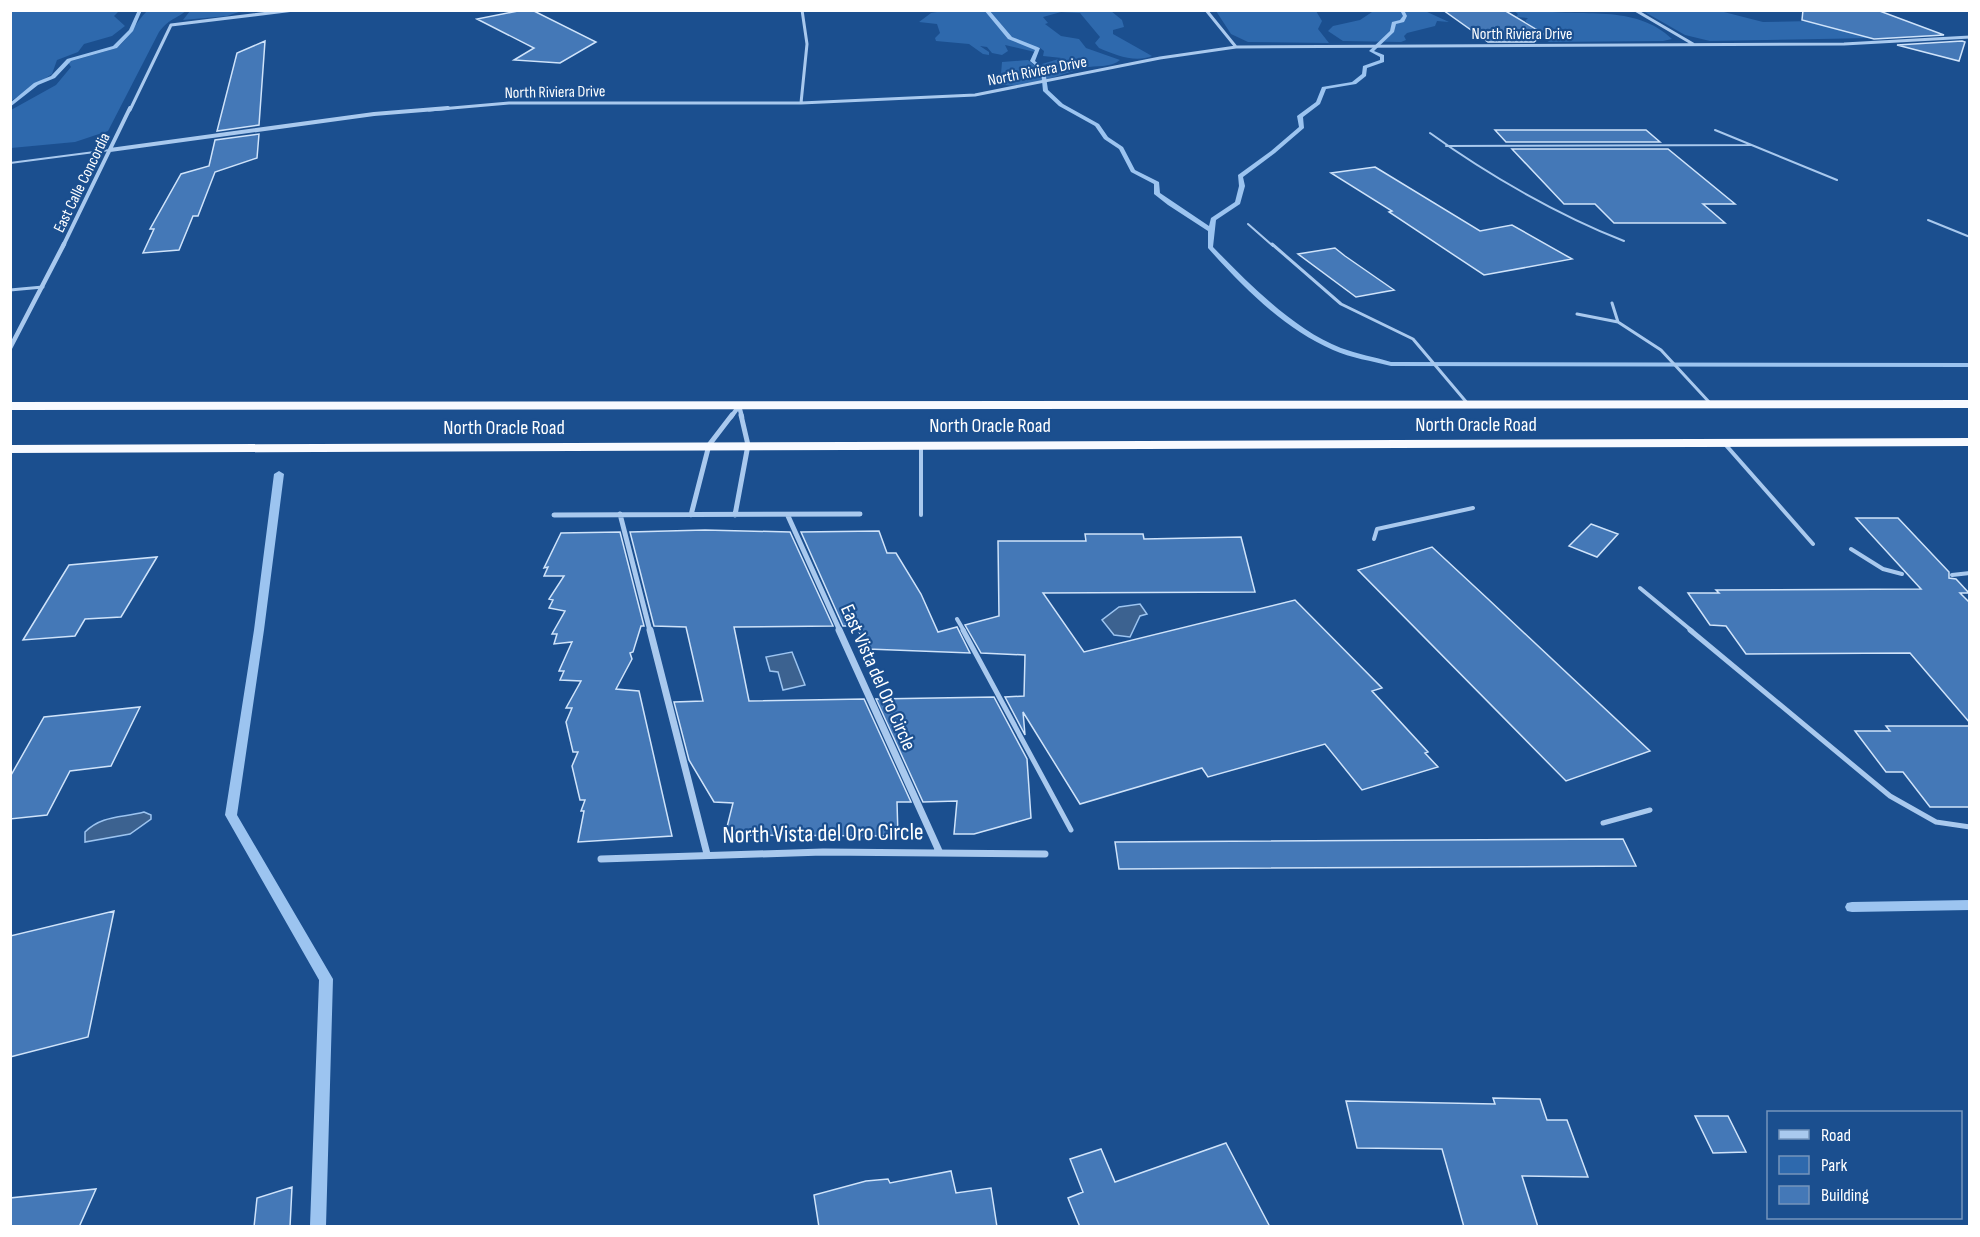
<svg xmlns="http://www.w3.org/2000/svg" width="1980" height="1237" viewBox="0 0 1980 1237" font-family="'Sofia Sans Condensed',sans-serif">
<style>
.green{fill:#2e69ad}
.water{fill:#3c6290;stroke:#9cc4f0;stroke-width:1.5}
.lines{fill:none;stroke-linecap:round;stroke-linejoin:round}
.stream{fill:#9cc4f0;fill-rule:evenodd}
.building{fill:#4478b7;stroke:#cfe3fa;stroke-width:1.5}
.service-far3{stroke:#a9c9ee;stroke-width:2}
.service-far2{stroke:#a9c9ee;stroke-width:3}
.service-far1{stroke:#a9c9ee;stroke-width:4}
.service{stroke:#a9c9ee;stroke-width:5}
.minor-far4{stroke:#a9c9ee;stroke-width:3}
.minor-far3{stroke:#a9c9ee;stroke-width:4}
.minor-far2{stroke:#a9c9ee;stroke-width:4.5}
.minor-far1{stroke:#a9c9ee;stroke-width:5}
.minor{stroke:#a9c9ee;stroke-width:7}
.trunk{fill:#f8faff;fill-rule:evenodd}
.labels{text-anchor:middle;stroke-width:4.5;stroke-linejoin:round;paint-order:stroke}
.far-street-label{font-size:16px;fill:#fff;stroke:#1b4f8f}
.street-label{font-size:20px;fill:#fff;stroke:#1b4f8f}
.near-street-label{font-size:24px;fill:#fff;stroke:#1b4f8f}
</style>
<rect width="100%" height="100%" fill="#1b4f8f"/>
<path class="green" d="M11,10l108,1 -5,5 11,10 -13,10 -28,8 -6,8 -21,8 -5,14 -41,27z
M1375,10l50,1 24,11 -12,-1 -2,5 -28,7 -3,3 2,4 -5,2 -58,-1 -15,-10 5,-5 27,-6z
M1535,10c45,8 100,-7 137,29l-9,2 -114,1 -18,-11 3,-2 -9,-8 3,-3 -12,-1 2,-3 -23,1 23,-1 -4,-3z
M147,11h39c-12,9 -17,8 -27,21l-51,99 -33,11 -64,6v-38l45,-25 15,-18 -3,-5 49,-14c12,-10 19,-26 30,-37z
M190,11v-1l52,1 -15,5 -44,4z
M943,11h168l11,9 2,7 -11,3v4l39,22c-17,7 -37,-1 -53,-8l-4,-5 5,-6 -20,-24 -19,-1 -18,5 5,6 -3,1 16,12 18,3 7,9 34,12c-9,8 -24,5 -36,8 -26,7 -60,22 -87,16l-2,-5 6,-5 1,-12 26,-2 11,9 6,-1 -3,-4 20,-6 -19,-2 1,-5 -5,-4h-6l4,4 -2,1 -30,-7 3,6 -6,4 -10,-2 -5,-6 -7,-1 9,6v3l-6,-1 -14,-10 -33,-3 -1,-3 5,-5 -3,-9 -18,-2 12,-9z
M1216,11h100l6,10 -4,8 11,14 -81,-1 -17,-8z
M1643,11h77l43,11 49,-1 63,17 -165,3 -25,-6z"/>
<path class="water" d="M1140,604l7,10 -7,2 -10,21 -16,-2 -12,-15 17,-13z
M792,652l13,33 -22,5 -5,-18 -8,-1 -4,-14z
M144,812l7,3v4l-21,15 -45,8v-10c17,-17 37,-14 59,-20z"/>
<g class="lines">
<path class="stream" d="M138,10h4l-9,21 -16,17 -46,13 -16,17 -17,7 -28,22v-4l24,-20 17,-7 16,-17 46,-13 16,-16z
M984,10h5l23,27 28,11 -5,13 10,9 3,20 15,14 36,20 9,13 15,10 12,23 24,12 1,11 49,33 2,-8 24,-16 4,-16 -1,-11 33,-24 28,-24 -2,-11 19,-14 6,-15 30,-5 10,-8 1,-8 17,-6v-3l-11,-6 21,-20 2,-9 8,-2 3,-4 -3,-6h4l3,6 -3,6 -8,2 -2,8 -20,19 10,4v7l-17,6 -1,8 -10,8 -30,5 -6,15 -17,13 1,11 -29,25 -32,24 2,9 -5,18 -24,16 -3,27c35,36 81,83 128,101 16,6 34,9 50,14l579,1v4l-579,-1c-19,-5 -40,-8 -58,-16 -49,-21 -90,-63 -125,-102v-17l-40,-26 -14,-11v-10l-23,-12 -12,-23 -15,-10 -9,-13 -36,-20 -16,-15 -2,-21 -11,-9 5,-11 -27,-11z
M279,471l5,3 -20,156 -27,185 96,164 -7,247h-16l9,-246 -94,-165 29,-185 20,-156z
M1970,900v10l-118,2 -5,-1 -2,-4 2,-4 5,-1z"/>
</g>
<path class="building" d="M523,10h9l64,32 -36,21 -46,-3 20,-12 -57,-29z
M1443,10h61l40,24 -10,8h-46z
M1803,10h74l67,25 -70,4 -72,-19z
M265,41l-6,84 -42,6 20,-78z
M1962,41l3,1 -6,19 -62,-16z
M1495,130h151l14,12h-154z
M259,134l-2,24 -42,14 -17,44h-5l-14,34 -36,3 11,-24h-4l31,-55 28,-8 6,-26z
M1512,149h156l67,55h-32l22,19h-111l-19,-19h-31z
M1375,167l105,64 32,-6 60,34 -88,16 -95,-63 3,-1 -61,-38z
M1335,248l10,8 49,34 -38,7 -58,-43z
M1856,518h42l51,54v6l7,1 13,14h-9l10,10v120l-60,-70 -164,1 -20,-28 -16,-1 -22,-32h31l-3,-3 205,-1z
M1591,524l27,10 -21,23 -28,-11z
M705,530l85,2 43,94 -99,1 15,74 115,-2 47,103h-14l1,34 -173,-1 8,-32 -19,-1 -25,-42 -15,-58 29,-1 -17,-74 -32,-1 -24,-94z
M879,531l8,22h9l25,41 17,38 19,-5 13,26 -102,-4 -9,-17v-6h-16l-42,-94z
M620,532l24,94h-3l-8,26 -3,1 2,6 -16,30 23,2 33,145 -94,6 6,-31h-3l4,-11h-5l-8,-34 6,-14h-5l-7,-30 6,-14h-6l15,-27 -21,-1 4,-9h-5l13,-29 -18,2 3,-10h-5l13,-23 -16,-3 4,-8 -4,-1 15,-23h-20l4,-9 -4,1 17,-35z
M1085,534h58l1,5 97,-2 14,55 -212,1 41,59 211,-52 87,88 -10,3 56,61 -3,1 13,14 -76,23 -37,-46 -117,33 -6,-9 -122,36 -57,-92 2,23 -20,-38 19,-1 1,-41 -44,-2 -16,-28 34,-9 -1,-75h88z
M1432,547l56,52 162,152 -84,30 -208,-211z
M157,557l-36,60 -36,2 -10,17 -52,4 46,-75z
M994,697l33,62 4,59 -57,16h-20l3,-33 -34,1 -47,-103z
M140,707l-29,59 -41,5 -23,44 -37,4v-42l34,-60z
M1886,726h84v81h-40l-27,-35h-17l-31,-41h35z
M1623,839l13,27 -517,3 -4,-27z
M114,911l-26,126 -78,20v-121z
M1493,1098l47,1 7,21h20l21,57 -66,-1 16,51h-74l-22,-78 -85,-1 -11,-47 149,3z
M1695,1116h33l18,36 -33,1z
M1226,1143l44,84h-190l-12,-29 15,-6 -13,-33 31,-10 14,33z
M951,1171l5,22 35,-5 6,39h-178l-5,-32 52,-14 22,-2 2,4z
M292,1187l-2,40h-36l3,-29z
M96,1189l-17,38h-69v-29z"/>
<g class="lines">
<path class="service-far3" d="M1715,130l122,50
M1430,133c58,42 128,82 194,108
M1446,146l305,-1
M10,163l100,-13
M1928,220l42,17
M1248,224l25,22"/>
<path class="service-far2" d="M1272,244l69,60 72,35 55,65
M10,290l33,-3
M1612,303l6,19 43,28 49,53
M1577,314l41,8"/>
<path class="service-far1" d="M1724,443l89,101
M921,444v71
M1374,539l3,-10 96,-21
M1851,549l32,20 19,5
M1952,575l18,-2
M1640,588l52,43
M957,619l7,12"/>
<path class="service" d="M963,630l108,200
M1690,630l200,166 46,26 34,5
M1603,823l47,-13"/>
<path class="minor-far4" d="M1206,10l30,37
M1635,10l58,34
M801,103l6,-59 -5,-34
M130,110l41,-85 123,-15
M429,110l80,-7h292l174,-8 185,-37 76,-11 608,-3 126,-7"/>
<path class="minor-far3" d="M110,150l264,-36 74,-6
M63,246l67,-138"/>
<path class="minor-far2" d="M10,348l54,-104
M739,406l3,11
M731,417l8,-11"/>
<path class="minor-far1" d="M620,514l30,117
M554,515l306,-1
M691,515l18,-70 23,-30
M735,515l13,-70 -7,-30
M788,516l52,115"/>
<path class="minor" d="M650,630l57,224
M839,630l100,221
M601,859l222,-7 222,2"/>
<path class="trunk" d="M1970,400v8l-1960,2v-8z
M1970,438v8l-1960,7v-8z"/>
</g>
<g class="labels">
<g class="far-street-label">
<text x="1522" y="39">North Riviera Drive</text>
<text transform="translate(1037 70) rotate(-11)" y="6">North Riviera Drive</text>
<text transform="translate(555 91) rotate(-1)" y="6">North Riviera Drive</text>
<text transform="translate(81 182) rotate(-64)" y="6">East Calle Concordia</text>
</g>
<g class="street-label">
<text x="1476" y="431">North Oracle Road</text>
<text x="990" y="432">North Oracle Road</text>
<text x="504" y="434">North Oracle Road</text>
<text transform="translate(879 677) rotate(66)" y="7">East Vista del Oro Circle</text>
</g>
<g class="near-street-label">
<text transform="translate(823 833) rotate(-1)" y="8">North Vista del Oro Circle</text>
</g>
</g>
<rect width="1980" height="1237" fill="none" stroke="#ffffff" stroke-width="24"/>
<rect x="1767" y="1111" width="195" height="108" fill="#1b4f8f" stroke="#7695bc" stroke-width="1.5"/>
<rect x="1779" y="1130" width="30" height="9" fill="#a9c9ee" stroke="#7695bc" stroke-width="1.5"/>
<text x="1821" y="1141" font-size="18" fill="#ffffff">Road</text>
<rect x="1779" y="1156" width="30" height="18" fill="#2e69ad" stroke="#7695bc" stroke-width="1.5"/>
<text x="1821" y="1171" font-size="18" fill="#ffffff">Park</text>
<rect x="1779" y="1186" width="30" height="18" fill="#4478b7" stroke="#7695bc" stroke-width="1.5"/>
<text x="1821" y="1201" font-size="18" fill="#ffffff">Building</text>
</svg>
